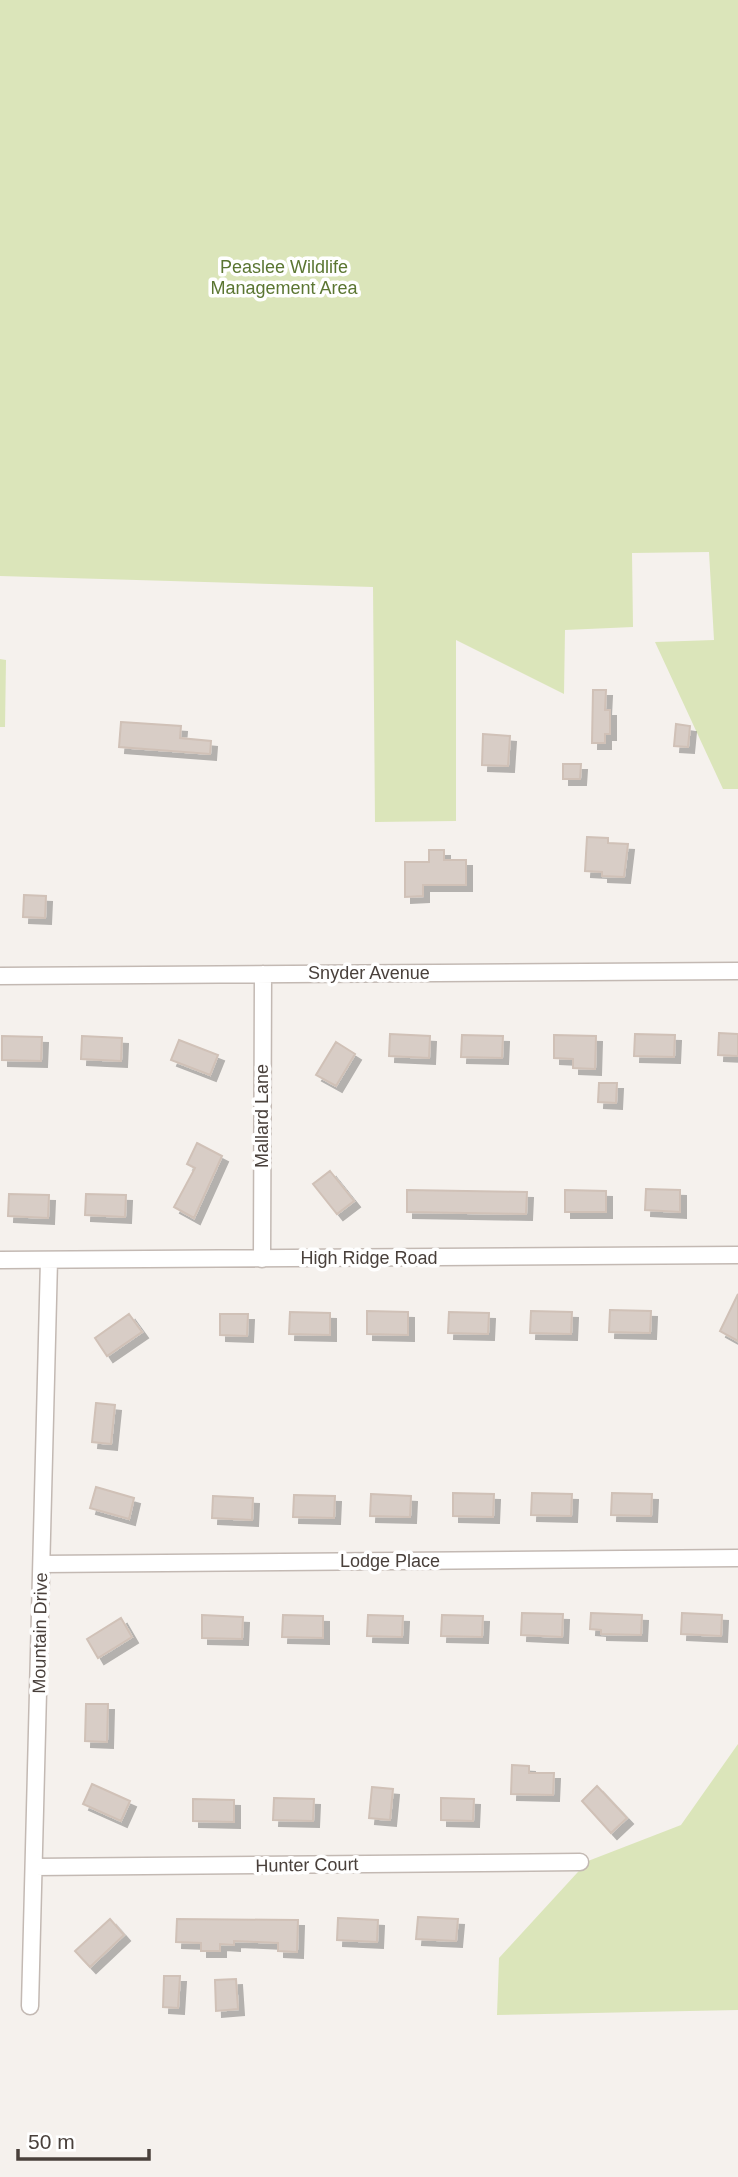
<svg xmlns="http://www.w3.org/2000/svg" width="738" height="2177" viewBox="0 0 738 2177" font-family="Arial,sans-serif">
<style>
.green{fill:#dbe5ba}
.building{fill:#d8cdc6;stroke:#d0c1b7;stroke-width:2;filter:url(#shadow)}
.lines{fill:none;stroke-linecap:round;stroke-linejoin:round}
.minor-casing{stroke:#c3b9b3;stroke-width:19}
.minor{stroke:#fff;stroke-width:16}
.labels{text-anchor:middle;stroke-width:7;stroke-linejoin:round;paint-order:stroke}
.park-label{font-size:18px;fill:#5b7632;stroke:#fff}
.street-label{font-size:18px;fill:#49403b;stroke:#fff}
</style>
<defs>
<filter id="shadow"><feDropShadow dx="6" dy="6" stdDeviation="0" flood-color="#0004"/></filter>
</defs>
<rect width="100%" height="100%" fill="#f5f1ed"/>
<path class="green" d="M0,0h738v789h-15l-68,-147 59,-2 -5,-88 -77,1 1,74 -68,3 -1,64 -108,-54v181l-81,1 -2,-235 -373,-11z
M0,659l6,1 -1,67h-5z
M738,1744v266l-241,5 2,-57 89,-97 93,-36z"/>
<path class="building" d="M593,690h13l-1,20h5v24h-5v9h-13z
M121,722l60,4 -1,12 31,3 -1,13 -91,-7z
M676,724l14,2 -2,21 -14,-1z
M483,734l27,2 -2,30 -26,-1z
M563,764h18l-1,15h-17z
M587,837l21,1v5l20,1 -4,33 -22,-1v-4l-17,-1z
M429,850h15v10h22v25h-43v11l-18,1v-35h24z
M24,895l22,1 -1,22 -22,-1z
M719,1033l19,1v22l-20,-1z
M390,1034l40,2 -1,22 -40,-2z
M635,1034l40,1 -1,22 -40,-1z
M462,1035l41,1 -1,22 -41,-1z
M554,1035l42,1 -1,33 -22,-1v-9l-19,-1z
M2,1036l40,1 -1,24 -39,-1z
M82,1036l40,2 -1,23 -40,-2z
M179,1040l39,15 -8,20 -39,-15z
M336,1042l19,12 -19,32 -20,-11z
M599,1083h18l-1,20 -18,-1z
M197,1143l25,13 -28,62 -20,-11 21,-39 -8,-4z
M330,1171l24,30 -17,13 -24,-30z
M646,1189l34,1v22l-35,-2z
M407,1190l120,2 -1,22 -119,-2z
M565,1190l41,1v21h-41z
M9,1194l40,1 -1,23 -40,-2z
M86,1194l40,1 -1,22 -40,-2z
M738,1294v47l-18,-10z
M610,1310l41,1 -1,22 -41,-1z
M367,1311l41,1v23l-41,-1z
M531,1311l41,1 -1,22 -41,-1z
M290,1312l40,1v22l-41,-1z
M449,1312l40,1 -1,21 -40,-1z
M129,1314l13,18 -35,24 -12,-18z
M220,1314h28l-1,22 -27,-1z
M96,1403l19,2 -4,39 -19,-2z
M96,1487l38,11 -5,21 -39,-11z
M453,1493l41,1 -1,23 -40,-1z
M532,1493l40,1 -1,22 -40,-1z
M612,1493l40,1 -1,22 -40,-1z
M371,1494l40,2 -1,21 -40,-1z
M294,1495l41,1 -1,22 -41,-1z
M213,1496l40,2 -1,22 -40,-2z
M522,1613l41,1 -1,23 -41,-2z
M591,1613l51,2 -1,20 -40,-1v-4l-11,-1z
M682,1613l40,2 -1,21 -40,-2z
M202,1615l41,2 -1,22 -40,-1z
M283,1615l40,1v22l-41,-1z
M368,1615l35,1 -1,21 -35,-1z
M442,1615l41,1 -1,21 -41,-1z
M121,1618l11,19 -34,21 -11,-19z
M86,1704h22l-1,38 -22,-1z
M512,1765l17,1v7h25l-1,22 -42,-1z
M92,1784l38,17 -9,20 -38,-17z
M597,1786l30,32 -16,15 -29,-32z
M372,1787l21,2 -3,31 -21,-2z
M274,1798l40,1 -1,22 -40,-1z
M441,1798l33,1 -1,22 -32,-1z
M193,1799l41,1v22l-41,-1z
M418,1917l40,2 -2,22 -40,-2z
M338,1918l40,2 -1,22 -40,-2z
M110,1919l14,16 -34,32 -15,-16z
M177,1919l121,1 -1,32 -19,-1v-8l-44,-2v4l-14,-1v7h-19v-8l-25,-1z
M164,1976h16l-2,32 -15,-1z
M236,1979l2,30 -22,2 -1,-31z"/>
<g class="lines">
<defs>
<path id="minor" d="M0,976l738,-5
M262,1259l1,-285
M0,1260l738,-5
M42,1564l696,-6
M34,1867l546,-5
M30,2006l19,-746"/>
</defs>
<use href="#minor" class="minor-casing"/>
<use href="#minor" class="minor"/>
</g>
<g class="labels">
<g class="park-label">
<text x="284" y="273">Peaslee Wildlife<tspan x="284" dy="21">Management Area</tspan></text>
</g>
<g class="street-label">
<text x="369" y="979">Snyder Avenue</text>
<text transform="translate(262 1116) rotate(-90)" y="6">Mallard Lane</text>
<text x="369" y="1264">High Ridge Road</text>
<text x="390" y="1567">Lodge Place</text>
<text transform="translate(40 1633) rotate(-89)" y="6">Mountain Drive</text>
<text transform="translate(307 1865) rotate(-1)" y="6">Hunter Court</text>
</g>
</g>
<path d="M18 2149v10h131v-10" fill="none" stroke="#49403b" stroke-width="3.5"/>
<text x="28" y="2149" font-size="21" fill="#49403b" stroke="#ffffff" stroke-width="5" paint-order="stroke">50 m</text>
</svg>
